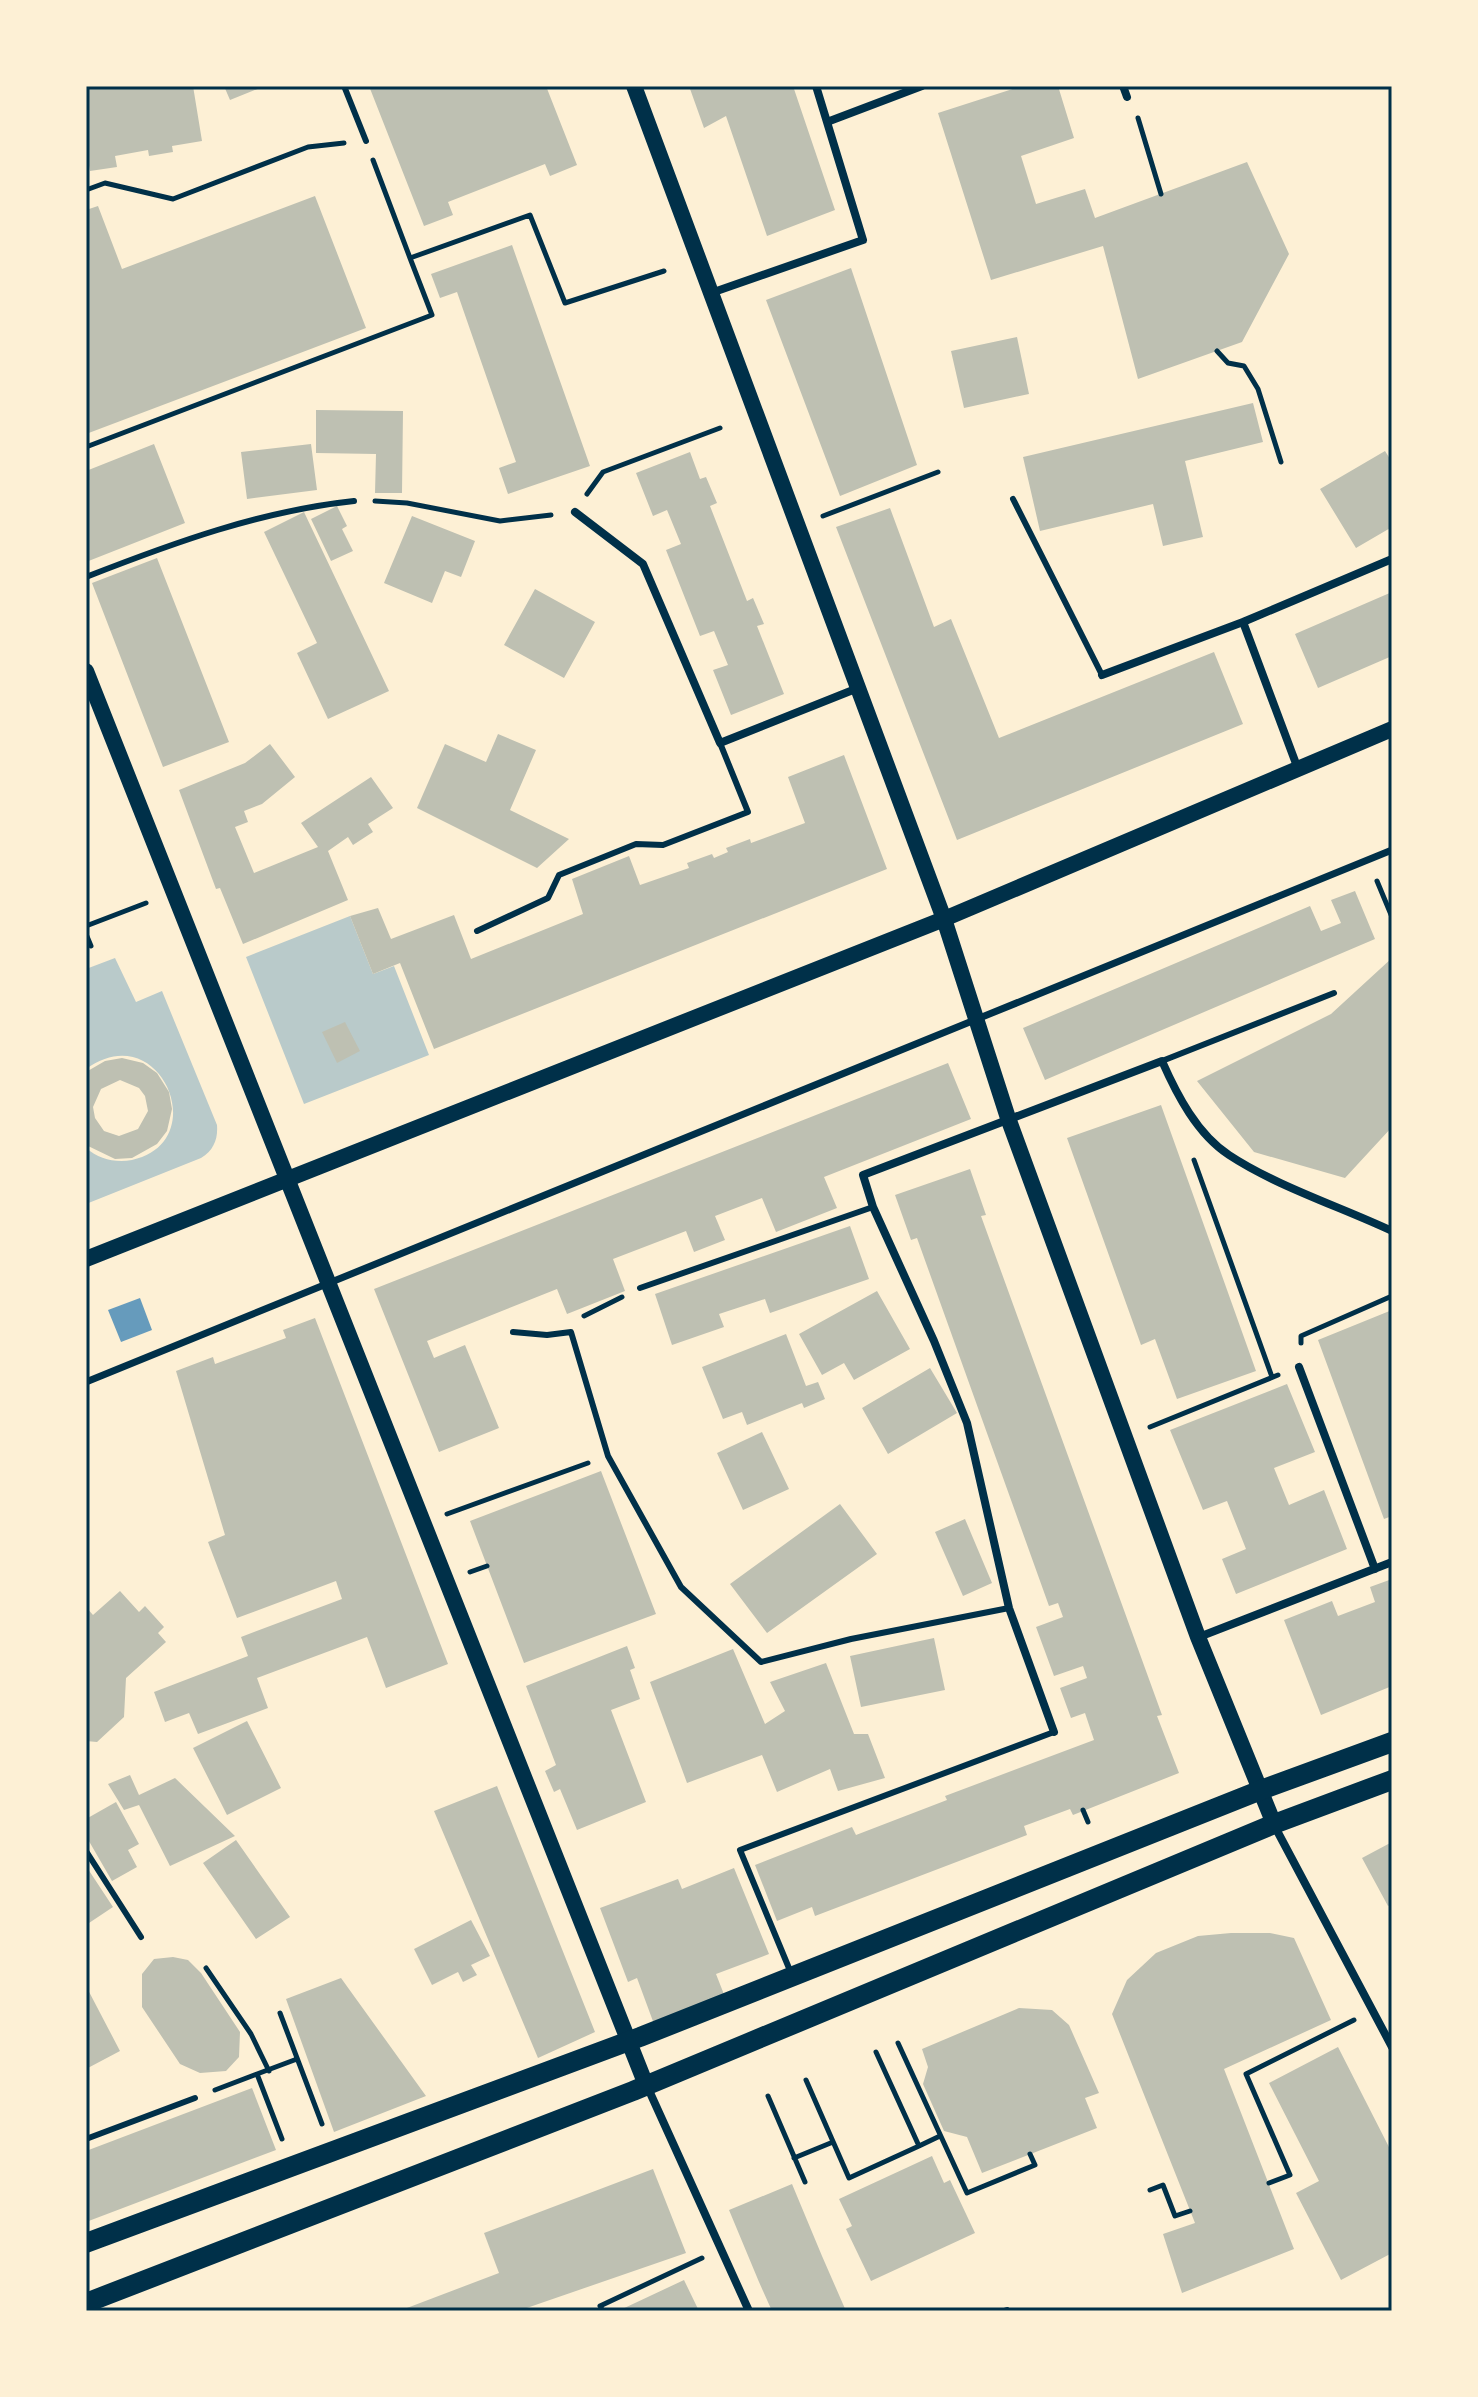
<svg xmlns="http://www.w3.org/2000/svg" width="1478" height="2397" viewBox="0 0 1478 2397" font-family="Jost,sans-serif">
<style>
.green{fill:#b9caca}
.water{fill:#669bbc}
.building{fill:#bec0b2;fill-rule:evenodd}
.lines{fill:none;stroke-linecap:round;stroke-linejoin:round}
.path{stroke:#003049;stroke-width:5}
.service{stroke:#003049;stroke-width:6}
.pedestrian{stroke:#003049;stroke-width:7}
.minor{stroke:#003049;stroke-width:8}
.secondary{stroke:#003049;stroke-width:16}
.primary{stroke:#003049;stroke-width:20}
.neatline{fill:none;stroke:#003049;stroke-width:3}
</style>
<rect width="100%" height="100%" fill="#fdf0d5"/>
<path class="green" d="M350,916l23,58 21,-8 35,89 -125,49 -58,-147z
M115,958l21,44 26,-11 55,134c1,14 -3,25 -16,33l-115,46v-56c13,11 29,15 46,12 82,-18 28,-145 -46,-91v-100z"/>
<path class="water" d="M140,1298l12,32 -31,12 -13,-32z"/>
<path class="building" d="M86,86h107l9,55 -30,5 1,6 -24,4 -1,-6 -33,6 2,11 -27,4 -4,-23z
M224,86h41l-35,14z
M369,86h177l31,79 -27,11 -5,-12 -97,38 5,13 -29,11z
M689,86h104l42,124 -68,26 -41,-120 -22,12z
M1022,86h36l16,52 -53,18 15,48 49,-15 10,29 152,-56 42,92 -47,88 -104,37 -35,-133 -112,34 -53,-167z
M315,196l51,132 -280,106v-224l12,-4 24,63z
M512,245l78,221 -82,28 -9,-26 17,-6 -59,-170 -17,6 -9,-24z
M851,268l66,197 -77,31 -74,-196z
M1017,337l12,57 -65,14 -13,-57z
M1253,403l10,39 -78,19 18,76 -40,9 -10,-42 -113,27 -17,-74z
M316,410l87,1 -1,82h-27l1,-39 -60,-1z
M154,444l31,79 -99,39v-91z
M311,444l6,46 -70,9 -6,-47z
M1385,451l7,11v65l-36,21 -36,-59z
M690,452l10,27 6,-2 11,26 -7,3 37,95 6,-3 11,26 -7,2 27,68 -53,21 -18,-45 15,-5 -14,-34 -14,5 -34,-86 15,-6 -14,-34 -14,6 -17,-43z
M337,506l10,20 -5,3 11,22 -22,10 -20,-42z
M890,508l44,119 17,-8 48,119 215,-86 29,72 -286,116 -121,-313z
M304,512l85,179 -61,28 -31,-66 20,-10 -53,-111z
M412,516l63,25 -14,36 -16,-6 -13,32 -48,-20z
M157,558l72,184 -66,25 -71,-184z
M535,589l60,33 -31,56 -60,-33z
M1392,592v64l-74,32 -23,-54z
M498,734l38,16 -26,60 59,29 -32,29 -120,-60 28,-64 41,18z
M270,744l25,33 -33,27 -18,7 4,11 -13,5 19,46 64,-26 -17,-24 70,-46 22,31 -25,16 5,8 -20,13 -5,-8 -20,14 20,49 -105,44 -23,-56 -4,1 -37,-99 66,-27z
M844,755l43,114 -453,180 -34,-86 -27,11 -23,-58 28,-8 13,31 63,-24 17,44 112,-45 -11,-35 57,-23 11,29 49,-17 -2,-5 25,-9 2,4 14,-6 -2,-4 24,-9 1,4 54,-20 -17,-46z
M1355,891l20,48 -330,141 -22,-52 287,-122 11,25 20,-8 -10,-23z
M1392,958v169l-47,51 -91,-26 -57,-71 134,-67z
M345,1022l15,29 -23,12 -15,-31z
M122,1058l21,5 14,10 12,19 3,17 -5,22 -10,13 -25,14 -17,1 -29,-14v-73l19,-11zM120,1080l19,8 6,8 3,15 -10,18 -19,7 -15,-5 -9,-13 -2,-11 8,-18z
M948,1063l23,56 -147,58 13,31 -61,24 -14,-34 -47,18 10,24 -31,12 -8,-21 -73,28 12,32 -58,23 -10,-25 -130,52 7,17 31,-13 34,83 -60,24 -65,-163z
M1161,1105l95,266 -79,28 -22,-60 -14,6 -74,-207z
M970,1169l16,46 -5,1 181,499 -5,1 22,57 -106,42 -3,-6 -46,17 3,9 -212,81 -3,-9 -35,14 -22,-56 97,-38 4,8 91,-35 -2,-4 149,-56 -9,-27 -14,5 -11,-30 27,-10 -4,-12 -29,10 -18,-49 27,-10 -5,-14 -9,3 -132,-368 -6,2 -16,-45z
M850,1226l19,53 -99,34 -5,-14 -46,15 5,13 -52,18 -17,-51z
M877,1291l33,58 -56,31 -10,-17 -22,12 -23,-41z
M1392,1310v206l-8,3 -66,-179z
M315,1318l133,346 -62,24 -19,-51 -110,41 11,30 -70,26 -9,-21 -24,9 -11,-30 94,-36 -7,-19 101,-38 -6,-18 -99,37 -29,-76 17,-7 -49,-164 37,-14 2,7 71,-26 -3,-8z
M786,1334l20,52 12,-4 7,17 -21,9 -2,-5 -55,22 -5,-13 -19,7 -21,-52z
M930,1368l27,45 -69,41 -26,-46z
M1287,1384l28,68 -41,16 15,37 35,-15 23,59 -111,45 -14,-35 24,-10 -19,-48 -24,9 -33,-80z
M762,1432l27,57 -46,21 -26,-57z
M601,1471l55,143 -132,49 -54,-142z
M840,1504l37,50 -110,79 -37,-49z
M965,1519l27,64 -29,13 -28,-64z
M1392,1579v107l-71,29 -37,-95 48,-19 6,15 37,-14 -5,-15z
M120,1591l19,21 6,-6 19,21 -6,6 8,9 -40,36 -2,39 -27,25 -11,-1v-134l7,8z
M934,1638l11,52 -84,17 -11,-51z
M627,1646l8,22 -5,2 10,29 -29,11 35,92 -69,28 -17,-41 -6,3 -9,-21 11,-6 -30,-79z
M733,1649l32,75 20,-13 -15,-29 56,-19 28,71h14l17,44 -47,13 -8,-22 -53,23 -15,-37 -75,28 -37,-101z
M247,1721l34,67 -54,27 -34,-67z
M130,1775l9,20 36,-17 60,58 -65,30 -31,-61 -15,5 -16,-26z
M497,1786l98,246 -57,26 -104,-247z
M116,1802l23,42 -11,6 9,17 -25,14 -26,-45v-17z
M236,1840l54,77 -34,22 -53,-76z
M1392,1842v62l-4,2 -26,-48z
M86,1866l27,41 -27,18z
M734,1868l35,86 -53,20 9,23 -71,27 -17,-46 -9,4 -28,-74 78,-29 4,10z
M471,1920l19,36 -19,9 6,10 -14,7 -5,-10 -26,13 -18,-36z
M1231,1933h39l24,5 37,82 -107,49 70,180 -112,44 -19,-59 32,-11 -83,-209 15,-34 29,-27 42,-17z
M173,1957l15,3 13,13 39,59 -1,25 -13,14 -26,2 -20,-9 -38,-57v-33l12,-15z
M341,1978l85,118 -92,36 -48,-133z
M86,1986l34,65 -34,18z
M1019,2008l33,2 17,15 30,68 -14,5 12,30 -115,45 -15,-36 -23,-6 -21,-47 5,-17 -6,-18z
M1338,2047l54,106v100l-51,27 -45,-87 23,-12 -50,-98z
M252,2088l24,62 -190,72v-71z
M932,2156l12,27 6,-3 25,53 -104,48 -25,-52 6,-3 -13,-27z
M653,2169l33,84 -168,58h-119l100,-38 -15,-40z
M792,2184l30,72 24,55h-74l-13,-29 -30,-72z
M684,2280l15,31h-81z"/>
<g class="lines">
<path class="path" d="M1138,118l23,76
M373,160l37,98
M86,190l19,-7 68,16 135,-52 36,-4
M1217,351l11,12 16,3 14,23 23,73
M86,447l346,-132 -22,-57 120,-43 35,88 99,-32
M587,494l16,-22 117,-44
M375,501l32,2 93,18 51,-6
M823,516l115,-44
M1377,881l15,36
M86,926l60,-23
M86,934l5,12
M1194,1160l78,217
M584,1316l38,-19
M1301,1343v-7l91,-40
M1150,1427l128,-52
M447,1514l141,-51
M470,1572l17,-6
M1083,1810l5,12
M206,1968l45,66 18,37
M280,2013l42,111
M898,2043l69,150 68,-28 -5,-11
M257,2074l40,-15
M806,2080l43,98 70,-32 -43,-94
M215,2090l42,-16 25,65
M768,2096l37,86
M919,2146l21,-10
M794,2158l39,-16
M1269,2183l21,-8 -44,-101 108,-54
M1150,2190l13,-5 12,31 15,-5
M603,2311l-3,-5 102,-48"/>
<path class="service" d="M344,86l22,55
M1013,499l89,176
M86,577c87,-34 174,-66 268,-76
M477,931l71,-33 11,-23 77,-31 27,1 85,-33 -28,-69
M1162,1061l172,-68
M640,1288l233,-81
M513,1332l34,3 24,-3 37,124 73,131 80,75 90,-23 158,-31
M86,1851l55,86
M791,1973l-51,-123 314,-118
M86,2139l109,-41
M1004,2311l3,-1"/>
<path class="pedestrian" d="M86,1382l1306,-532"/>
<path class="minor" d="M1123,86l4,11
M827,122l95,-36
M711,293l152,-53 -47,-154
M575,512l68,52 77,179 138,-55
M1102,675l141,-53
M1298,769l-55,-147 149,-63
M1299,1367l76,202
M1199,1637l193,-75
M1054,1732l-45,-124 -42,-185 -33,-82 -61,-134 -10,-32 299,-114c15,34 35,73 67,94 47,31 112,52 163,76
M1274,1825l118,222
M647,2086l102,225"/>
<path class="secondary" d="M634,86l310,833 64,199 190,519 76,187
M86,671l560,1414
M86,1259l858,-340 448,-190"/>
<path class="primary" d="M86,2243l554,-206 621,-247 131,-48
M86,2303l547,-212 641,-267 118,-44"/>
</g>
<rect width="1478" height="2397" fill="none" stroke="#fdf0d5" stroke-width="176"/>
<rect x="88" y="88" width="1302" height="2221" class="neatline"/>
</svg>
